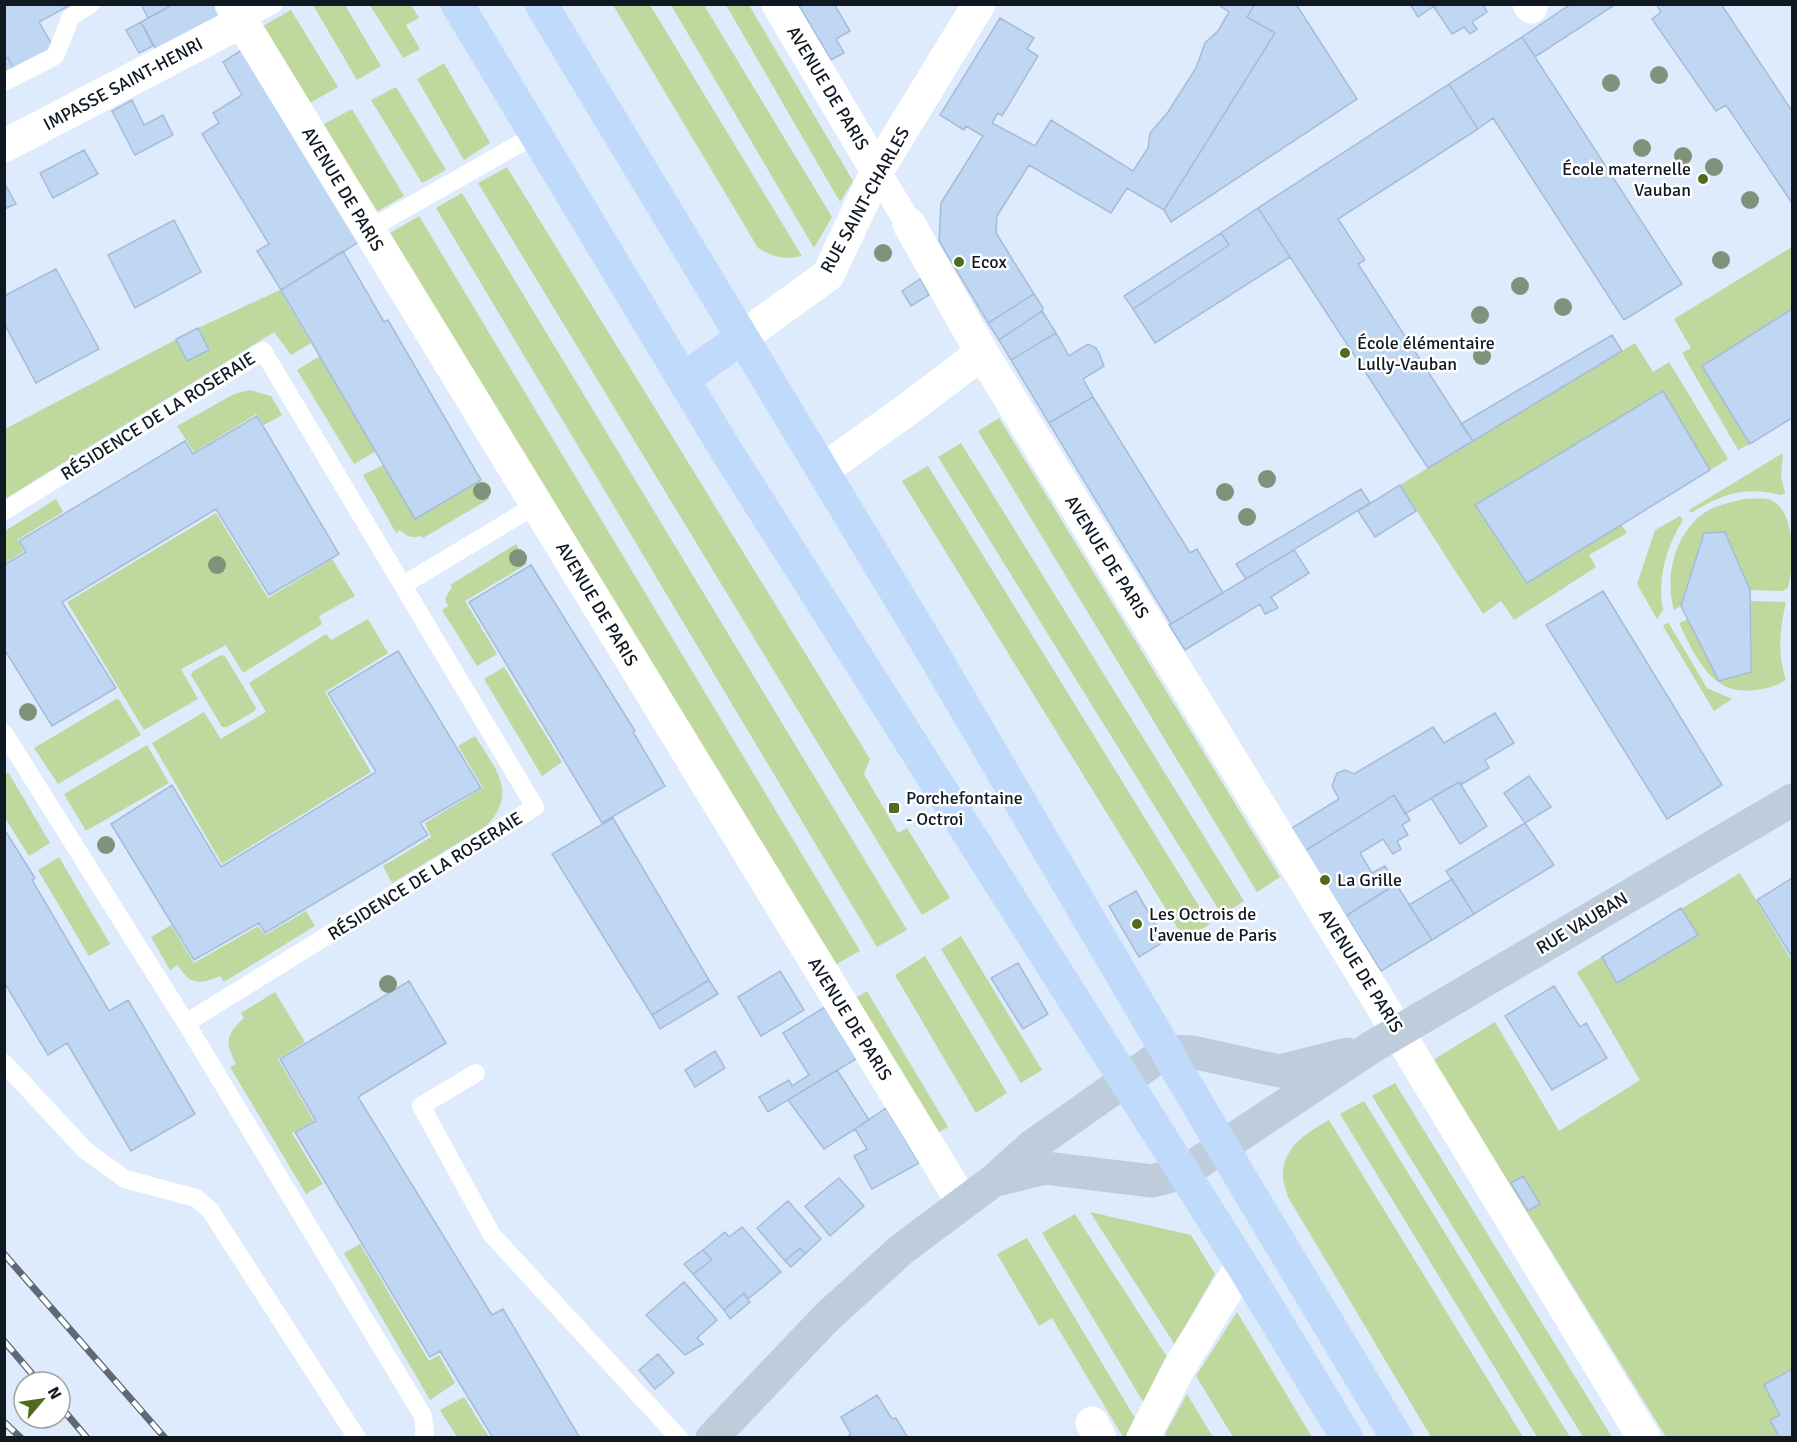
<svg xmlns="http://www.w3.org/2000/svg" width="1797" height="1442" viewBox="0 0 1797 1442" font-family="Signika,sans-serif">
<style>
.green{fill:#bfd89e}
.building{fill:#c0d7f3;stroke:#a5bbd7;stroke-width:1.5}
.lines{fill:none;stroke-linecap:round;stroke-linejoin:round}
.service{stroke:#fff;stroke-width:18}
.pedestrian{stroke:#fff;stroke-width:27}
.minor{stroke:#fff;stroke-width:33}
.secondary{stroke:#bfccdb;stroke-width:33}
.primary{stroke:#bfdafb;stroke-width:33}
.rail-casing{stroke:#5f6976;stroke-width:7}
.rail{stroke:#fff;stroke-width:4.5;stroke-dasharray:14;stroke-linecap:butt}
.tree{fill:#81927c}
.poi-dot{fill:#506b1e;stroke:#fff;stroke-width:2}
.labels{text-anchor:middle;stroke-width:5;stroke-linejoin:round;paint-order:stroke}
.street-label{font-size:18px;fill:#101822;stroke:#fff}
.poi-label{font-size:18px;fill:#101822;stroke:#fff;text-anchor:start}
</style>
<rect width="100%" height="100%" fill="#ddebfd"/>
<path class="green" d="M313,5h32l36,61 -24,14z
M370,5h41l8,13 -13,7 14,24 -17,9z
M613,5h37l152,251c-18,4 -29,1 -44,-8z
M671,5h33l128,212 -18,31z
M726,5h23l104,176 -13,21z
M291,10l47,77 -28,16 -47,-77z
M444,63l46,80 -26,17 -47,-81z
M396,87l50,83 -24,13 -51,-83z
M352,109l52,87 -28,16 -54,-87z
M507,167l363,592 -6,15 34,59 9,-5 43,70 -28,17 -444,-732z
M462,193l445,737 -30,17 -441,-739z
M419,216l441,735 -27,15 -446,-731z
M1792,247v62l-90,57 48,78 -12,6 -56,-97 9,-5 -17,-29z
M280,290l31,53 -20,12 -17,-23 -269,167v-70l193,-101z
M1635,343l18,29 16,-10 59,97 -18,11 -47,-79 -187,114 51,78 94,-59 6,9 -38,22 7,12 -82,53 -13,-19 -18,13 -83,-129z
M320,356l56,95 -22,13 -57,-94z
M250,390l21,6 11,19 -18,10 -7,-11 -63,38 -17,-26 57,-32z
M999,418l281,459 -23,15 -279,-461z
M961,443l283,458 -22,14 -284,-458z
M1783,453l-2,24 4,16 -4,2c-38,-9 -58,-1 -90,18l-2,-3z
M383,465l95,17 11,17 -66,39 -2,-2c-10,2 -14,1 -21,-6l-4,3 -33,-58z
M928,466l282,458 -25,16 -283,-459z
M56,499l7,13 -46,28 7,11 -19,12v-32z
M1743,499c8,0 17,-1 24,0 30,7 27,65 21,89l-6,3 -32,-1 -25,-58 -21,1 -23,73 -7,4c-9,-32 -1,-71 26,-94 12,-10 29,-13 43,-17z
M216,513l52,85 64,-39 23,37 -36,20 3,8 -79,49 -17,-28 -45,24 17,30 -54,31 -77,-128z
M1680,516l3,4c-17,28 -26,57 -20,90l-6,9 -20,-35 18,-54z
M516,544l11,20 -62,37 32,53 -20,12 -35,-56 6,-4 -3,-7 7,-12 -2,-2z
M1750,601l36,1c-6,27 -9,52 0,78 -10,6 -19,9 -31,10 -43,7 -60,-34 -76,-67l10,-4 62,52z
M368,619l20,34 -63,39 46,80 -149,92 -70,-121 52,-31 17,27 6,-4 39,-23 -17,-29 77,-49 5,6z
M1668,622l39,66 25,11 -18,12 -51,-85z
M221,655l4,1 31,52 -1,3 -28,16h-5l-31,-52 1,-3z
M504,667l58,95 -20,14 -58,-97z
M118,698l23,37 -83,49 -24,-36z
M475,736c20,32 44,57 11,90l-94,57 -9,-17 48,-29 -6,-14 58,-35 -25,-42z
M147,745l22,38 -83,48 -22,-37z
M8,772l42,71 -21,13 -24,-38v-43z
M59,857l51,87 -21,12 -51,-86z
M1740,873l52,88v476h-126l-233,-377 62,-38 64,109 81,-51 -63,-108z
M306,911l9,15 -91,56 -4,-6c-20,9 -31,9 -42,-11l-8,5 -19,-33 20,-12 23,38 64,-37 7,9z
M961,936l81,134 -21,13 -80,-134z
M925,956l82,137 -31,20 -81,-138z
M867,991l81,136 -14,8 -82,-135z
M275,992l30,50 -27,17 36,62 -22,12 31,51 -17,10 -76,-127 6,-3c-11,-21 -11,-29 8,-46l-3,-5z
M1395,1083l217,354h-29l-211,-341z
M1364,1101l206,336h-33l-197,-323z
M1329,1120l194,317h-92l-143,-240c-2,-8 -6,-17 -5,-24 1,-27 25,-41 46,-53z
M1090,1212l101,23 24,39 -40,71z
M1075,1214l92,143 -22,48 -103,-172z
M1027,1238l108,180 -10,19h-2l-71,-119 -13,8 -42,-72z
M360,1244l69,117 10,-6 16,28 -25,17 -86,-147z
M1237,1312l75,125h-79l-37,-61z
M1187,1394l26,43h-46l-2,-3z
M464,1397l25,40h-32l-17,-27z"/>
<path class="building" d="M4,4h68l-33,18 15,26 -40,21 -6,-11 -4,1z
M141,4h33l-26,14z
M174,4h42l10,16 -70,29 -15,-27z
M798,4h36l16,27 -14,8 8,14 -13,7z
M1217,4h38l-8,13 28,16 -111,177 -37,-22 -16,25 -82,-48 -32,51 -1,17 38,61 -46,29 -49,-82 2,-38 42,-67 -17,-10 -2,4 -24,-15 60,-97 34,20 -7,11 11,7 -36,60 -4,-3 -6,10 43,23 16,-26 82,51 15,-23 2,-15 18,-21 28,-44 9,-25 13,-12 11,-19z
M1255,4h41l61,95 -186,123 -7,-12 111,-177 -28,-16z
M1410,4h27l-19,13z
M1437,4h46l4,8 -15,10 5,7 -7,5 -6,-7 -12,7 -18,-27z
M1571,4h45l-81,53 -13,-20z
M1656,4h65l71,107v92l-66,-98 -10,6 -64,-92 9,-7z
M141,22l12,24 -14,7 -13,-23z
M1522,37l160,247 -58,36 -131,-202 -15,11 -29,-45z
M243,49l116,193 -78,48 -24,-39 12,-7 -67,-110 17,-11 -6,-10 29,-18 -19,-33z
M8,58l6,11 -10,5v-15z
M1449,84l29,45 -140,90 27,41 -7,4 115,177 -45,27 -170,-260z
M132,100l12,25 19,-10 10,20 -38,20 -23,-44z
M84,150l14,24 -45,24 -13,-25z
M4,182l12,22 -12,5z
M1258,208l32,49 -135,86 -22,-34 96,-64 -8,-12z
M174,220l27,52 -66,36 -27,-53z
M1221,233l8,12 -96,64 -9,-13z
M343,251l41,71 4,-2 93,160 -66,39 -134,-229z
M56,269l43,80 -63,34 -32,-60v-27z
M920,279l9,16 -18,11 -9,-15z
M1034,294l9,14 -1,3 -43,29 -11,-17z
M1792,309v109l-42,26 -48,-78z
M1042,311l14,22 -45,27 -12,-20z
M198,328l11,22 -22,11 -11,-22z
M1056,333l13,23 19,-12 8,4 3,5 5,13 -21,13 10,18 -44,26 -38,-63z
M1612,335l10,16 -149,90 -12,-17z
M1663,391l47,79 -183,113 -52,-78z
M1093,397l97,156 7,-4 26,44 -52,31 -122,-201z
M257,416l82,138 -70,41 -53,-86 -154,93 54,86 -64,38 -48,-77v-84l22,-13 -7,-11 166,-100 8,13z
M1400,485l16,26 -41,26 -17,-26z
M1361,489l9,14 -124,76 -10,-15z
M1725,532l25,58 1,82 -32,9 -38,-75 23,-73z
M1294,550l15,23 -38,24 7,11 -13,6 -5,-10 -75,46 -16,-25z
M531,565l104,166 -2,1 32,54 -63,37 -133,-221z
M1603,591l119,194 -55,34 -121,-194z
M398,651l83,137 -61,35 8,12 -46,28 -117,70 -6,-10 -65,37 -83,-136 61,-39 49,82 155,-95 -48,-79z
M1495,713l19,30 -29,17 4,8 -27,16 -3,-2 -54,32 -11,-19 -89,56 -13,-23 47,-29 -7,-13 5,-13 8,-3 9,4 79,-47 11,16z
M1529,776l22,31 -26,16 -21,-30z
M1459,782l28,44 -27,18 -29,-46z
M1394,795l16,25 -8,5 6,10 -11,6 4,8 -8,5 -10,-15 -23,14 12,20 13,-7 11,18 -50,32 -41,-65z
M613,818l96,162 -57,35 -100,-161z
M1525,823l29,42 -80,49 -28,-43z
M4,829l31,49 -3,2 77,131 19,-11 67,114 -64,37 -64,-108 -19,12 -44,-73z
M1792,878v79l-35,-57z
M1452,879l22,35 -42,26 -23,-35z
M1396,884l36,56 -51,31 -35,-55z
M1136,891l29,50 -26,16 -30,-51z
M1681,908l17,27 -81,48 -15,-26z
M1018,963l30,51 -25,15 -32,-51z
M780,971l24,39 -43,26 -23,-39z
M709,980l9,14 -58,35 -8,-14z
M409,981l37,62 -88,54 134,218 11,-6 77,129h-87l-53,-87 -10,6 -135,-225 21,-11 -36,-62z
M1554,986l26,41 6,-4 21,35 -55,32 -47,-74z
M825,1007l31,52 -88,53 -9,-15 30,-17 3,6 17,-11 -26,-42z
M715,1051l10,17 -30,19 -10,-17z
M837,1070l32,50 -45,29 -36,-49z
M886,1108l33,55 -47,26 -18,-33 13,-7 -12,-20z
M1523,1176l17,28 -12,7 -17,-28z
M839,1178l25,28 -34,30 -25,-30z
M788,1201l33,38 -16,15 -5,-6 -15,13 -28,-33z
M742,1227l39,45 -33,27 -4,-6 -20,17 -31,-36 19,-14 -9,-10 22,-18 4,5z
M800,1248l5,6 -14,13 -6,-6z
M703,1250l9,10 -19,14 -9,-10z
M684,1282l33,38 -20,18 6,6 -18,11 -39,-40z
M744,1293l6,9 -20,17 -6,-9z
M658,1354l16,19 -19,16 -16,-19z
M1792,1369v69h-12l-10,-18 10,-5 -16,-30z
M877,1395l15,24 4,-1 12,20h-63l6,-4 -10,-17z"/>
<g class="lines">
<path class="service" d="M241,22l33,-18
M4,82l51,-26 16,-39 20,-13
M368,230l167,-95
M4,511l259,-160 272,456 -349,216
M403,585l133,-80
M4,733l182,290 237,393 2,18 -2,4
M4,1063l81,87 40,29 71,19 14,12 147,228
M476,1073l-55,33 71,129 187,203"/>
<path class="pedestrian" d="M877,171l32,53"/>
<path class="minor" d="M231,4l732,1199
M778,4l99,167
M1529,4l2,3
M4,146l237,-124
M909,224l73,129
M741,338l87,-63 49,-104 102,-167
M823,470l85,-61 74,-56 416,679 246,406
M1092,1423l8,15
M1143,1438l36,-70 63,-103"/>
<path class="secondary" d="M993,1181l52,-13 107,13 31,-8 189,-126 420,-247
M712,1438l115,-121 75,-68 91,-68 39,-35 135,-95 25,1 88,19 67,-17"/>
<path class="primary" d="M457,4l270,448 515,813 105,173
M541,4l393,651 311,530 152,253
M684,379l57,-41"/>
<defs>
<path id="rail" d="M4,1254l161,184
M4,1341l35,41
M60,1406l27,32
M4,1422l17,16"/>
</defs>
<use href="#rail" class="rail-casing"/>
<use href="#rail" class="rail"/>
</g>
<g class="tree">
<circle cx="1659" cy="75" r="9"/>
<circle cx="1611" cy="83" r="9"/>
<circle cx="1642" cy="148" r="9"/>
<circle cx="1683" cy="156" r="9"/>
<circle cx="1714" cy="167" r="9"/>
<circle cx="1750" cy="200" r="9"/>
<circle cx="883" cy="253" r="9"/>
<circle cx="1721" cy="260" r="9"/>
<circle cx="1520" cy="286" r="9"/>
<circle cx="1563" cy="307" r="9"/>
<circle cx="1480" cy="315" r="9"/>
<circle cx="1482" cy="356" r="9"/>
<circle cx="1267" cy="479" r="9"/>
<circle cx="482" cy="491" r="9"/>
<circle cx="1225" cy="492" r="9"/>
<circle cx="1247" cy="517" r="9"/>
<circle cx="518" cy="558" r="9"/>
<circle cx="217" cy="565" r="9"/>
<circle cx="28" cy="712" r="9"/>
<circle cx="106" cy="845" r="9"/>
<circle cx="388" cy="984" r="9"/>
</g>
<g class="poi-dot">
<circle cx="1703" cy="179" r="6"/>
<circle cx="959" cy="262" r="6"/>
<circle cx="1345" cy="353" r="6"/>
<rect x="888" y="802" width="12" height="12" rx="3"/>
<circle cx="1325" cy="880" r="6"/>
<circle cx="1137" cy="924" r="6"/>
</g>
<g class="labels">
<g class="street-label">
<text transform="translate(123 84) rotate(-28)" y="6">IMPASSE SAINT-HENRI</text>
<text transform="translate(828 88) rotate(59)" y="6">AVENUE DE PARIS</text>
<text transform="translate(343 189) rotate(59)" y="6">AVENUE DE PARIS</text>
<text transform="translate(865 200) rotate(-61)" y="6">RUE SAINT-CHARLES</text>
<text transform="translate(158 416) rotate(-32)" y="6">RÉSIDENCE DE LA ROSERAIE</text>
<text transform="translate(1107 557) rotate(58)" y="6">AVENUE DE PARIS</text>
<text transform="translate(597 604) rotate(59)" y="6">AVENUE DE PARIS</text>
<text transform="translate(425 876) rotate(-32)" y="6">RÉSIDENCE DE LA ROSERAIE</text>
<text transform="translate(1582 923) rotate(-31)" y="6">RUE VAUBAN</text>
<text transform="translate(1361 971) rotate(58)" y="6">AVENUE DE PARIS</text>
<text transform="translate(850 1019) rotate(58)" y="6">AVENUE DE PARIS</text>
</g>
<g class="poi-label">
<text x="1691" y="175" text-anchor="end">École maternelle<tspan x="1691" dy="21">Vauban</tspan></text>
<text x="971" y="268">Ecox</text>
<text x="1357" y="349">École élémentaire<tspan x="1357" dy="21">Lully-Vauban</tspan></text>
<text x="906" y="804">Porchefontaine<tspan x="906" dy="21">- Octroi</tspan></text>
<text x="1337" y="886">La Grille</text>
<text x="1149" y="920">Les Octrois de<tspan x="1149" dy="21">l'avenue de Paris</tspan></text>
</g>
</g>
<rect width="1797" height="1442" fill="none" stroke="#101822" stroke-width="12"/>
<g transform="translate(42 1400) rotate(61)"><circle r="28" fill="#ffffff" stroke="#9fa3a7" stroke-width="1.5"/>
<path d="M0-4.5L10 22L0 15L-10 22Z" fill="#506b1e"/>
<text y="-9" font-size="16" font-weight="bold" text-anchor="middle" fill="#101822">N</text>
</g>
</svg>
